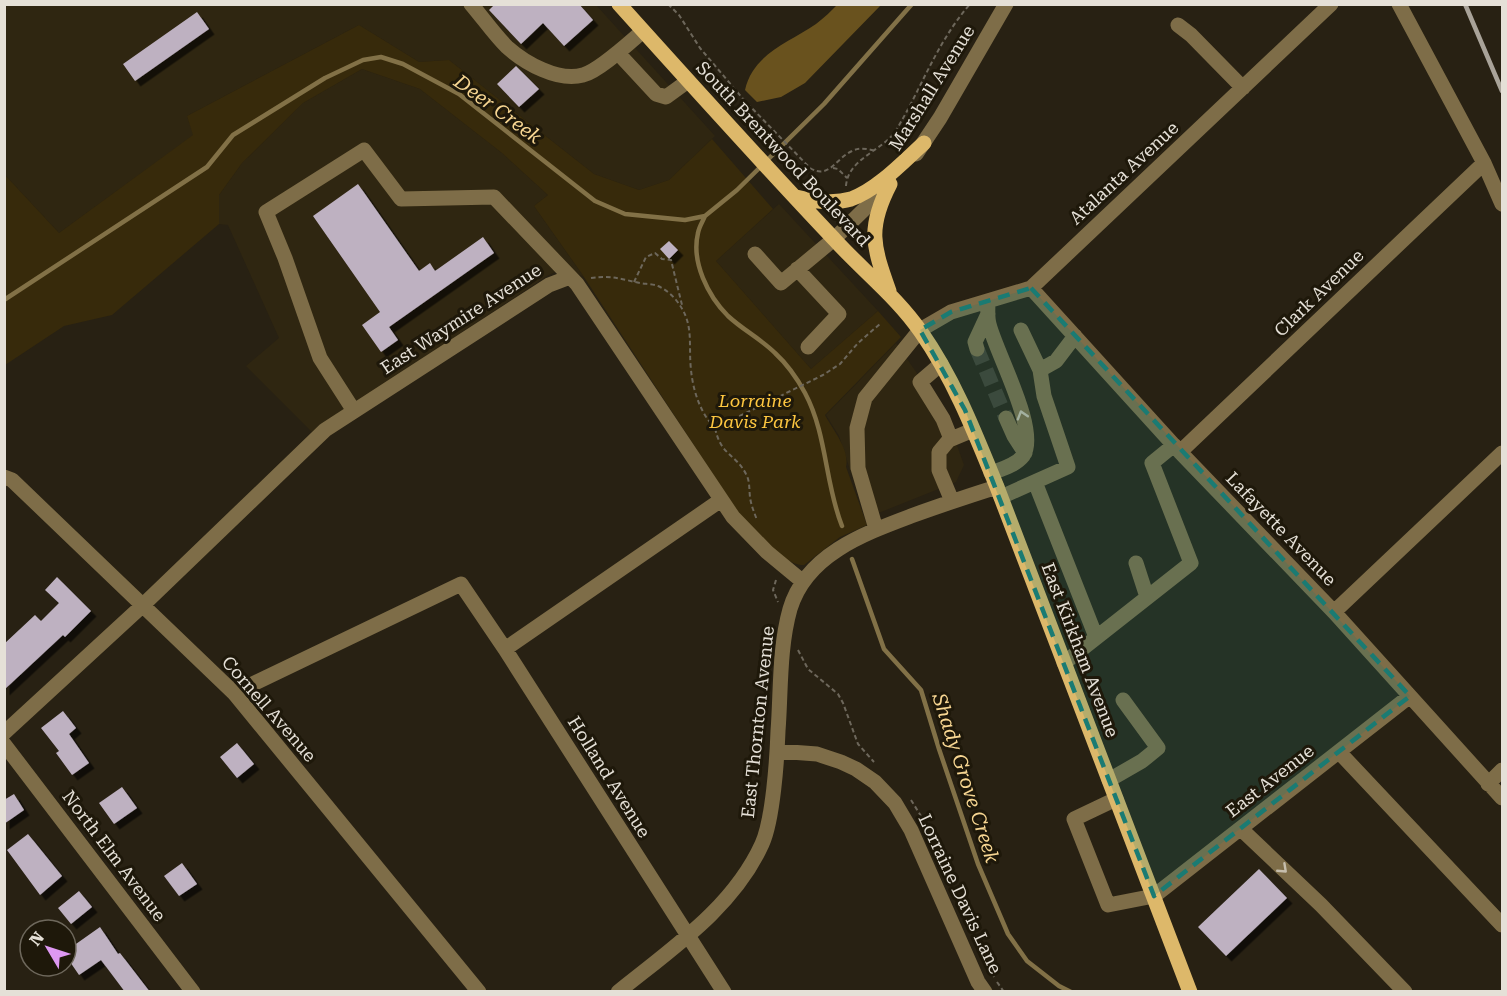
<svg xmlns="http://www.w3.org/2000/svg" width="1507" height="996" viewBox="0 0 1507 996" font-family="'Roboto Serif',serif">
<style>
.built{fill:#2f2611}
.green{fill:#372a0b}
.forest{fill:#69521e}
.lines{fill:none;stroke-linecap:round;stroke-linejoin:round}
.stream{stroke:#827147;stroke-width:4.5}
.building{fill:#beb1c1;filter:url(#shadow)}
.minor-tunnel{stroke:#443e30;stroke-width:15;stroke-dasharray:15 8;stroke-linecap:butt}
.path{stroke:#6d675b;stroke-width:2;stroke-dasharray:4.5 3;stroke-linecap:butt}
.minor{stroke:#7e6d48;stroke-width:15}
.major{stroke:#ddb86a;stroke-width:15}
.rail{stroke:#a9a399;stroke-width:4.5}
.oneway{stroke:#c6beac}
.marked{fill:#1a7b73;fill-opacity:0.2;stroke:#1a7b73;stroke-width:4.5;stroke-dasharray:12 8;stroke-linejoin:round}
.labels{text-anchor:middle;stroke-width:6;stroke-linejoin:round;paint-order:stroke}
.street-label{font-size:18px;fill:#e5e0d7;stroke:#1e180a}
.park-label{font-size:18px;font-style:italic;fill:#fdc640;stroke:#1e180a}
.water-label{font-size:20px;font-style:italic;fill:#f7d692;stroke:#1e180a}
</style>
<defs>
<filter id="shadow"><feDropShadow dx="5.5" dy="5.5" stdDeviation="0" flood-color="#0009"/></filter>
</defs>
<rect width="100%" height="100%" fill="#282113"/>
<path class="built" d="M5,5h591l119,131 -46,44 -30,10 -45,-16 -145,-114 -30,2 -60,-37 -172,91 7,19 -135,98 -54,-58z
M362,69l58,20 82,64 46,42 -14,11 50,71 -12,-6h-15l-10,5 -235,156 -66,-66 33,-28 -51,-113 -9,-1v-29l23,-32 61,-60z
M779,204l99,107 -67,58 -95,-108z
M896,343l34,49 23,42 11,31 -8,17 -90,36 -27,-82 -13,-21z"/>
<path class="green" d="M359,25l60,37 30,-2 145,114 45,16 30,-10 43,-41 61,70 -57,52 95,108 67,-58 23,26 -76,78c7,14 25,34 21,52l21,58 -27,12 -36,28c-23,1 -58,-43 -71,-60l-151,-231 -48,-68 14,-11 -46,-42 -82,-64 -58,-20 -59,34 -61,60 -23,32v29l-107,91 -48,11 -59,39v-190l54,58 134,-98 -6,-19z"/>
<path class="forest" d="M838,4l43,1 -76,78 -24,14 -24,5 -12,-12c8,-36 43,-47 71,-66 8,-6 15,-13 22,-20z"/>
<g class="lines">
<path class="stream" d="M705,216c-2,5 -6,11 -7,17 -7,29 10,63 30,83 15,14 33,23 47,37 13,12 22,25 30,40 22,41 20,91 37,133
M4,300l203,-133 26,-32 92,-57 38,-18 18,-3 22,7 56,30 136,107 30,13 60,6 20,-4 32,-26 87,-86 88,-100
M852,559l32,90 37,41 18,59 39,115 30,70 19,27 32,25 12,6"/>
</g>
<path class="building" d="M495,4h84l14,16 -29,26 -21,-23 -22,21 -32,-34z
M197,12l12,17 -74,52 -12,-17z
M516,66l23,23 -20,18 -22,-23z
M358,184l61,87 11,-8 5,8 48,-34 11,16 -105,74 9,13 -17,12 -19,-27 18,-13 -67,-96z
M669,241l9,9 -9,9 -9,-10z
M57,577l34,34 -26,26 -2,-2 -59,55v-46l31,-29 6,6 18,-18 -14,-13z
M63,711l13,17 -7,6 20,29 -17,12 -16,-22 3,-2 -18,-23z
M237,743l17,21 -17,14 -17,-21z
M122,787l15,21 -23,16 -15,-21z
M14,794l10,16 -20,14v-24z
M28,834l34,42 -22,19 -33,-45z
M182,863l15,21 -18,12 -15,-20z
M1259,869l28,29 -61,58 -28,-29z
M79,891l13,16 -21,17 -13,-16z
M100,927l18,27 2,-1 30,39h-25l-24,-32 -22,15 -13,-19v-5z"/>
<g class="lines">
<path class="minor-tunnel" d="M977,349l29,69"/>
<path class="path" d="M668,4l11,11 21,33 44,52 66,68c19,12 26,-10 42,-17 8,-4 16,-2 24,0
M833,168l5,1 9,9
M846,186c2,-27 34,-34 49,-54 27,-44 40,-87 75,-128
M591,278c21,-3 29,1 49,5 6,1 13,1 18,3 7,3 14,9 18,14 19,23 12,43 15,70 2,20 9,43 24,58l108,-53 17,-11 18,-21 23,-20
M634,282l12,-25 9,-4 7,6 9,1 11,45
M715,428c6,28 20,25 31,46 4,7 3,15 4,23 1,8 4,15 7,23
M776,580l-3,10 5,12
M798,650l10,19 30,25 5,9 15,41 16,18
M911,800l10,16
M977,941l17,36
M997,982l7,10"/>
<path class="minor" d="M471,4c12,14 23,30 36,43 18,16 51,35 76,28 16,-4 47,-33 60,-44
M1399,4l85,159 18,41
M1178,25l13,10 52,53
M618,53l38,41 10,3 22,-16
M916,154l24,-36 66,-114
M755,254l26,29 53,-44 55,-54
M797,269l42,45 -31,33
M1031,288l149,164 154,160 168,186
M988,301c0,8 -1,16 1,23 7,29 51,107 34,132 -7,9 -21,13 -32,17
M1021,330l19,40
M977,349l-2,-7 13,-28
M941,364l-21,18 23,37 8,20
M354,411l-34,-53 -35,-100 -19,-46 98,-62 37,49 93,-2 83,87 156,233 34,35 35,29
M1006,418l8,18 11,17
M1180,452l304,-289
M4,477l8,3 222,213 245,299
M1035,482l61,155
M1001,497l67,-30 -24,-71 -4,-26 16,-9 19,-25
M952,501l-13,-31v-18l10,-12 24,-10
M876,529l-18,-61 -1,-40 8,-30 55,-68 31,-18 80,-24 300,-284
M1136,563l11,34
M1334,612l168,-159
M505,649l216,-149
M1064,663l127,-100 -39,-100 22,-18
M234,693l227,-109 44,65 219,343
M4,733l138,-127 183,-176 224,-145 21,-8
M4,744l189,248
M777,751l40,3 24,8 15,7 19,13 20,21 16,27 67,152 7,10
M1339,752l163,173
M1109,780l33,-19 16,-13 -35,-48
M1488,784l14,-14
M1116,799l-42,20 34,86 46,-9 256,-200
M1241,829l80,76 84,87
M618,992c53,-43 115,-84 144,-148 11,-24 15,-85 16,-113 3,-39 1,-83 12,-122 16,-54 73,-75 121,-93 28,-10 57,-20 86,-29"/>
<path class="major" d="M619,4c71,79 142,158 215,235 28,31 63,58 87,93 33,47 54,101 76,155l193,505
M796,197c16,4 38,7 55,2 26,-9 53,-38 73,-56
M889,291c-16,-45 -22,-63 1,-107"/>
<path class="rail" d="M1465,4l37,87"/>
</g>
<defs><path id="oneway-chevron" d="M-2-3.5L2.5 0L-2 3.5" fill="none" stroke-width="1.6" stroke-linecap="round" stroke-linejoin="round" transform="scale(1.5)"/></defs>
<g class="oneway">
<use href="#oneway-chevron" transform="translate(1022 415) rotate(-107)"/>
<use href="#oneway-chevron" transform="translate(1283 869) rotate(43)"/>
</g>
<path class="marked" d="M1031,288l379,408 -256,200 -189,-486 -45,-80 31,-18z"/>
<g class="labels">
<g class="street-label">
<text transform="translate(932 88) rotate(-58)" y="6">Marshall Avenue</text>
<text transform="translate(783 154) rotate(47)" y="6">South Brentwood Boulevard</text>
<text transform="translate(1124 173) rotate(-43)" y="6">Atalanta Avenue</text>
<text transform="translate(1319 293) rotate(-44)" y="6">Clark Avenue</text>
<text transform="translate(461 319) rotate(-33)" y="6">East Waymire Avenue</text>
<text transform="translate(1281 529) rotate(46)" y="6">Lafayette Avenue</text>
<text transform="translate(1080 650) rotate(69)" y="6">East Kirkham Avenue</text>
<text transform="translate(269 709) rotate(49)" y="6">Cornell Avenue</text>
<text transform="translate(758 722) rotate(-84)" y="6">East Thornton Avenue</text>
<text transform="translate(609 777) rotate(58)" y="6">Holland Avenue</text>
<text transform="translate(1270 781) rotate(-38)" y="6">East Avenue</text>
<text transform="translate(114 856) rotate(53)" y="6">North Elm Avenue</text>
<text transform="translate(960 894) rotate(65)" y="6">Lorraine Davis Lane</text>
</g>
<g class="park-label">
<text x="755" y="407">Lorraine<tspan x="755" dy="21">Davis Park</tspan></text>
</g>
<g class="water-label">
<text transform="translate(498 109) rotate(36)" y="7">Deer Creek</text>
<text transform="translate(966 778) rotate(72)" y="7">Shady Grove Creek</text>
</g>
</g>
<rect width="1507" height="996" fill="none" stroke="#e5e0d7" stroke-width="12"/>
<g transform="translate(48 948) rotate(309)"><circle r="28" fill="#1e180a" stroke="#6e685c" stroke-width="1.5"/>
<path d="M0-4.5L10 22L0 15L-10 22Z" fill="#de98f2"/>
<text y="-9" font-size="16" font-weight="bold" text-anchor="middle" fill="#e5e0d7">N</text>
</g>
</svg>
